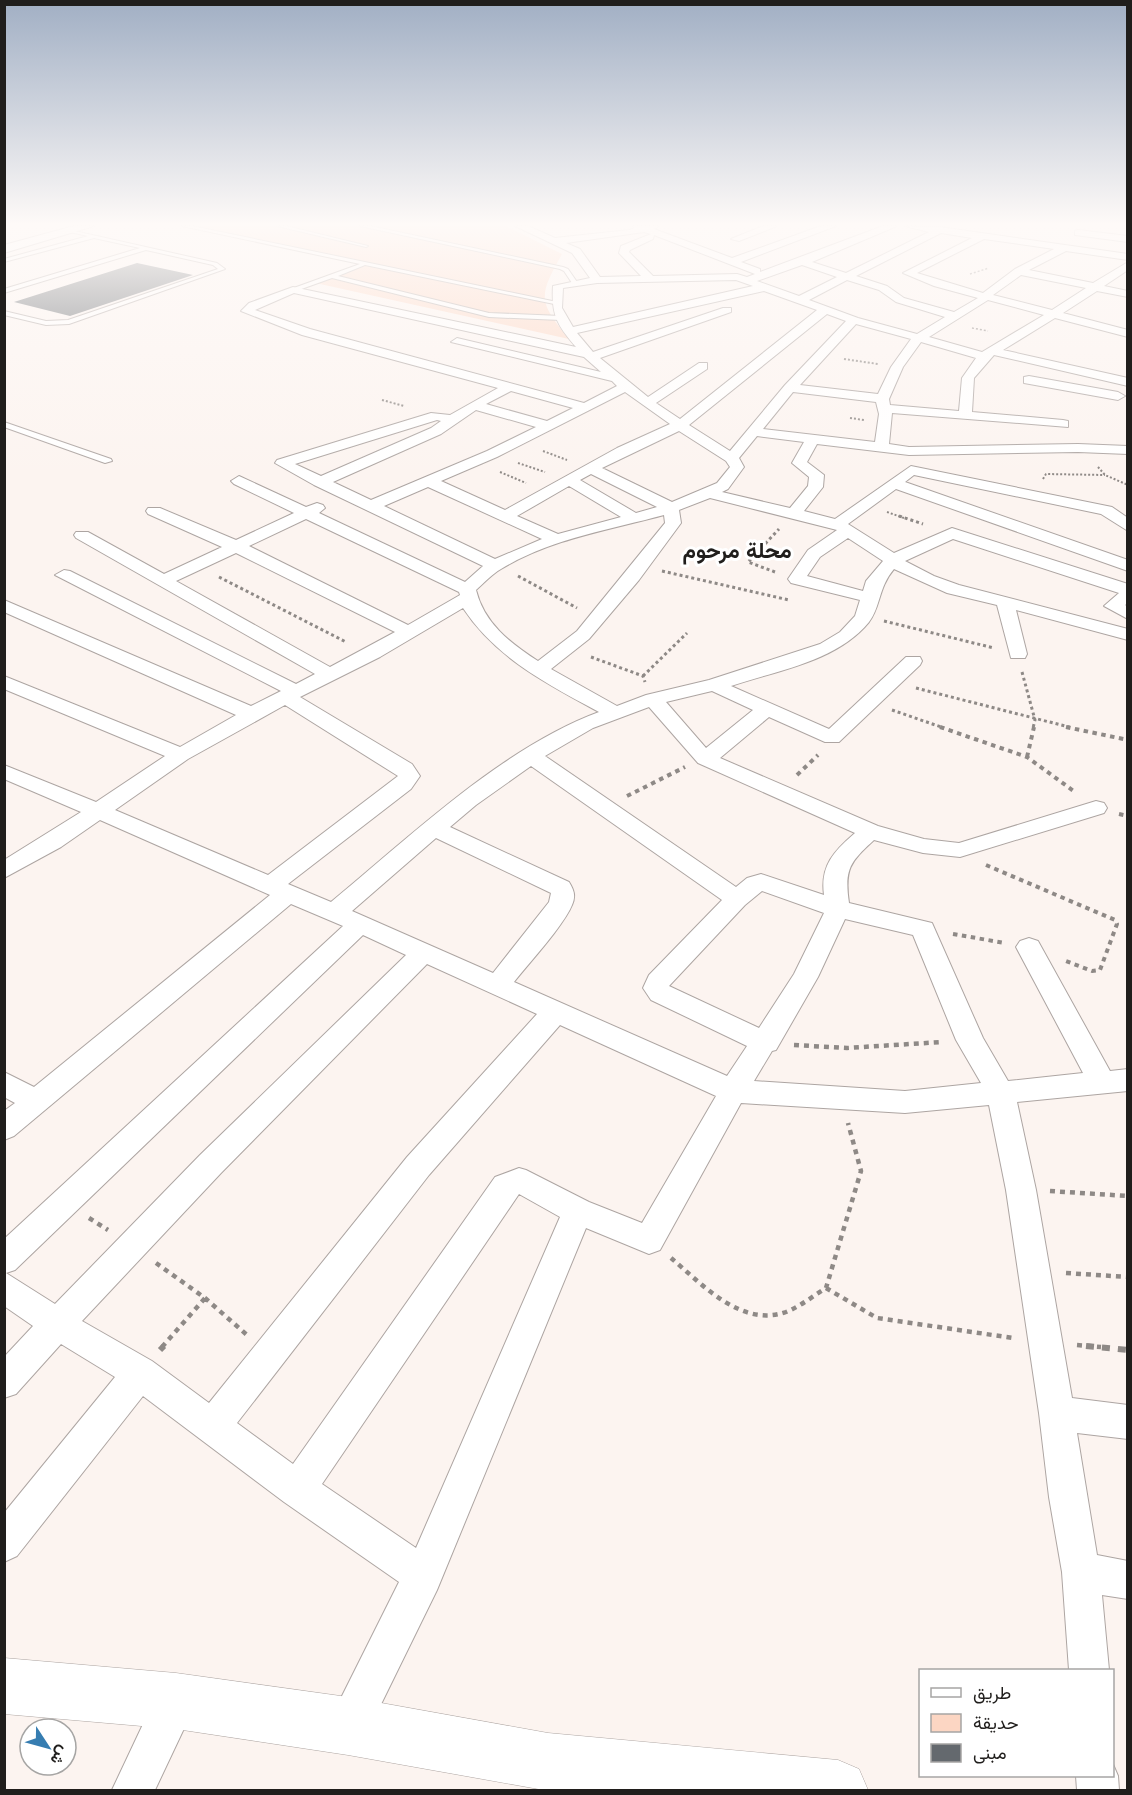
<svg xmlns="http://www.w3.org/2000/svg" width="1132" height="1795" viewBox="0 0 1132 1795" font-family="Montserrat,Vazirmatn,sans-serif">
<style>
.green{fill:#fcd6c3}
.building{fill:#64696e}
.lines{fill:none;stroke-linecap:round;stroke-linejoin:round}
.service-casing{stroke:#ada5a2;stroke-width:2}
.minor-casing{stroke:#ada5a2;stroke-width:2}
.tertiary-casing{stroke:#ada5a2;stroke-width:2}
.secondary-casing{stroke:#ada5a2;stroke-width:1}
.path-far5{stroke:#8e8986;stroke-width:1.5;stroke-dasharray:2 2;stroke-linecap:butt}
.path-far4{stroke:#8e8986;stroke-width:2;stroke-dasharray:2 2;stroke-linecap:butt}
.path-far3{stroke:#8e8986;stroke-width:3;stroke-dasharray:3 3;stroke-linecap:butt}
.path-far2{stroke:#8e8986;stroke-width:4;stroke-dasharray:4.5 4.5;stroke-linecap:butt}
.path-far1{stroke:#8e8986;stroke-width:4.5;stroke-dasharray:5 5;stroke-linecap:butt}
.path{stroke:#8e8986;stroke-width:6;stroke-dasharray:8 8;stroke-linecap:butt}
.service{fill:#fff;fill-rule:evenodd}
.minor{fill:#fff;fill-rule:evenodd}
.tertiary{fill:#fff;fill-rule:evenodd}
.secondary{fill:#fff;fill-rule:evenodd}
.labels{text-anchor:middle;stroke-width:6;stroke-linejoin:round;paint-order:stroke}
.far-district-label{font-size:22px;font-weight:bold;fill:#201e1c;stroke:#fff}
</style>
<rect width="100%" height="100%" fill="#fcf4f0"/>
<path class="green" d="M190,226h316l56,28c-24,43 -24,47 7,85l-258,-57 50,-18z"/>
<path class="building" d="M137,263l56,12 -123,41 -56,-14z"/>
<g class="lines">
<defs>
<path id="service" d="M182,226h10l365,76 2,3 -194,-40 -27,11 151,37 72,3 3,2 -3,2 -72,-3 -157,-39 -39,14 -2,-3 69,-25z
M277,226h9l82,20 -2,1z
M360,226h10l193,41 5,2 9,13 -5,1 -8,-12 -4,-2z
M70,230l147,33 8,6 -156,55 -23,1 -42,-10v-4l42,10 22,-1 150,-51 -5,-4 -67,-15 -142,43v-4l136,-41 -46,-10 -90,24v-3l84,-23 -18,-4z
M4,422l107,37 1,2 -7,2 -101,-36z"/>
<path id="minor" d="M515,226h13l27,12 74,-8 6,-2 -2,-2h26l-5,3 78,29 89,-32h15l-95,36 19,7v3l123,-46h14l-85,36 34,11 83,-41 -24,-6 35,1 188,27v6l-62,-9 -37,19 64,13 35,-21v8l-24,16 24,5v6l-31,-6 -34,22 65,17v7l-73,-19 -52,32 125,28v8l-134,-31 -20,23 -2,34 91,8 5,1v6l-176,-14 -3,31 20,3 169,-3 50,2v8l-50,-2 -169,3 -92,-11 -10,18 17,13 -1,12 -19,24 31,8 76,-53 201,41 16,11v13l-27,-17 -187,-39 -9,7 223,78v11l-232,-82 -48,35 46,29 58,-25 176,56v19l-3,2 3,2v12l-24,-13 15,-13 -166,-54 -48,22 29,15 25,9 169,44v11l-112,-30 11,44 -2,4h-14l-14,-53 -50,-12 -53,-24c-16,19 -13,37 -25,53 -33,40 -91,48 -138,64l98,43 77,-72h14l2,4 -2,4 -81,77h-14l-56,-25 -49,41 158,68 46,13 35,4 137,-42 8,2 3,5 -3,5 -144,44 -37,-4 -49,-13c-24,22 -30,29 -25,63l83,20 51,115 25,43 75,-8 -67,-126 4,-6 9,-3 9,3 72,130 18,-2v22l-111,11 19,88 36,208 56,7v34l-51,-6 20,122 31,6v38l-26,-4 7,75h-40l-7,-98 -13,-75 -10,-84 -33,-223 -17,-85 -84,8 -164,-10 -81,147 -11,4 -63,-26 -149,362 -74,151 -15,6 -15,-6 -6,-15 72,-144 -115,-80 -141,-106 -126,160 -13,6v-49l111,-136 -54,-33 -45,50 -12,4v-41l29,-31 -29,-20v-67l339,-313 -52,-22 -277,232 -10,4v-29l11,-8 -11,-6v-25l30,15 236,-192 -170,-75 -39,27 -57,31v-18l77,-48 -77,-33v-14l92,37 69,-46 -161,-67v-13l176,71 56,-32 -232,-103v-12l247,106 30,-15 -226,-116 9,-5 6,1 226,113 19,-10 -239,-136 -2,-3 2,-3h12l76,42 58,-27 -74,-33 -2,-3 2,-3h12l76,32 58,-27 -60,-29 -3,-3 8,-5 67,31 11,-4 6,2 2,3 -6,5 146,69 18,-16 -169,-81 -39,-22 2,-3 154,-47 19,2 48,-27 -196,-53 -61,-24 8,-8 44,-16 283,60c-18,-21 -25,-31 -23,-61l37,-8 -18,-25zM644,232l7,2 -30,12 -2,7 22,23 -41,1 -20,-28 -14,-6zM941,233l31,5 -69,35 31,13 44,12 -24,14 -50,-14 -17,-12 -31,-10zM654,235l101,39 -8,3 -10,-3 -84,2 -24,-24 1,-2 23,-11zM984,239l70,10 -39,20 -32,24 -66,-20zM802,265l35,12 -38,19 -42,-15zM1021,275l65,13 -34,22 -59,-15zM736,280l17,6 -180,41 -11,-19 1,-20 34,-5zM847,280l32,10 17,12 49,15 -28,17 -59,-16 -49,-18zM764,291l53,19 -137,109 -24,-16 51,-34v-6h-8l-51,34 -48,-39 131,-46v-4h-8l-130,44 -16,-19zM294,293l290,64 17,15 -144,-34 -6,4 161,39 5,5 -33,17 -274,-74 -55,-19zM988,300l56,15 -62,37 -53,-15zM827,314l19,7 -61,64 -55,66 -41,-26zM856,324l55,15 -20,28 -13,27 -78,-9zM921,342l55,16 -14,20 -3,33 -69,-6 -1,-6 14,-32zM511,391l62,17 -26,13 -61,-17zM625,392l45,32 -53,24 -112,62 -64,-29 56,-24zM793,392l83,10 3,12 -4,28 -112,-13zM476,410l60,17 -49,24 -116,49 -38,-18 108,-48zM437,420l4,1 -10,7 -110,48 -26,-12zM679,431l47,30 4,6 -13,16 -45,19 -70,-34zM757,436l47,6 -12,21 17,14 -1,9 -18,22 -68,-16 6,-3 16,-22 -5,-9zM591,474l66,33 -21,6 -56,-33zM569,486l52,31 -63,17 -41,-18zM428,487l114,52 -47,20 -111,-53zM710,498l127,32 -29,20 -20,29 3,4 69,17 -5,16 -15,16 -20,12 -111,36 -63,15 -29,11 -66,-37 38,-30 50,-59 42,-57 -2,-13zM664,515l1,8 -88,108 -39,30c-28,-18 -54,-38 -62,-71 8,-7 16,-16 25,-21 49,-30 108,-39 163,-54zM306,519l153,73 1,3 -52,30 -159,-79zM848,538l35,23 -17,20 -3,10 -56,-15 13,-19zM236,553l159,79 -65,35 -154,-86zM463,608c33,50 84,76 136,104 -97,36 -188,124 -268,190l-43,-18 123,-95 9,-13 -8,-12 -112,-67 80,-40zM712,691l41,19 -47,38 -40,-46zM285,705l113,71 -130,99 -153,-65 73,-51zM649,707l49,56 157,70c-21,18 -35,33 -31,62l-63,-21 -14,4 -11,9 -191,-131 48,-28zM531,766l191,134 -73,75 -6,13 8,12 96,46 -20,30 -213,-94c15,-19 50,-57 58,-77 4,-9 2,-15 -3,-23l-119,-55 26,-22zM436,838l115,55 -2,9 -56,71 -141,-62zM762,891l62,22 -30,61 -35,54 -90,-42 76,-81zM845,919l68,16 43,105 25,43 -76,8 -151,-10 18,-30 4,-1 42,-73zM363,935l43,20 -206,200 -145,149 -49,-31 9,-3zM427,964l110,50 -130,143 -198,246 -57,-42 -70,-40 139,-148zM560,1025l156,71 -74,127 -53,-21 -63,-32 -7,-2 -24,9 -202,287 -56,-41 192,-248zM519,1194l41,23 -144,331 -94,-64z
M763,226h14l-38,15 -8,-2z
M1078,230l50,6v6l-53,-7v-4z
M1029,376l89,16 7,4 -7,4 -94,-17v-6z
M176,1680l15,6 6,15 -42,89h-43l49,-104z
M1112,1762l6,14 1,14h-42l-1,-14h36z"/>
<path id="tertiary" d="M74,226h20l-90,27v-8z"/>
<path id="secondary" d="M4,1658l172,15 172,24 200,36 290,27 21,9 9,21h-324l-196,-35 -172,-26 -172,-15z"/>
</defs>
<use href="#service" class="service-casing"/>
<use href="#minor" class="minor-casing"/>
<use href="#tertiary" class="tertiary-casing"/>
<use href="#secondary" class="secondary-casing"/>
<path class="path-far5" d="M970,274l19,-6
M972,328l16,3"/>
<path class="path-far4" d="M844,359l34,5
M382,400l22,6
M850,418l14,2
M543,451l24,9
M518,463l27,9
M1098,467l7,8 23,10
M500,472l26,11
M1043,479l3,-5 59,1
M887,512l17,6"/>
<path class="path-far3" d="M899,516l24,8
M662,571l127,29
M775,572l-27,-10 31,-33
M518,576l59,32
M219,577l127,65
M884,621l110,27
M591,657l52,19 2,6
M1022,672l13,48 -2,8
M643,676l44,-43
M916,688l157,40
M892,710l52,18"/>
<path class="path-far2" d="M940,727l87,30 48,35
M1066,727l62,13
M1027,757l7,-30
M797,775l21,-20
M627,796l58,-29
M1119,814l9,2
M986,865l129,55 2,4 -17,46 -8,1 -26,-10
M953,934l52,9"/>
<path class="path-far1" d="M794,1045l53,3 95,-6
M1050,1191l78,5
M89,1218l19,12
M671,1258c31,26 70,70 115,54 15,-6 27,-16 40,-24l35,-117 -13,-48
M156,1263l49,35 42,37
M1066,1273l62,4
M826,1288l51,30 136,20
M1077,1345l24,2
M162,1347l43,-49"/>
<path class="path" d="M1086,1346l42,4
M160,1350l4,-4"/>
<use href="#service" class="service"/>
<use href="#minor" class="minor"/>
<use href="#tertiary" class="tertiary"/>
<use href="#secondary" class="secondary"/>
</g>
<linearGradient id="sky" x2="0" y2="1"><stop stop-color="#a1afc4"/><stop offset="0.47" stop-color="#fefaf8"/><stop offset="1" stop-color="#fefaf8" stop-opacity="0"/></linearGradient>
<rect width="1132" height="477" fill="url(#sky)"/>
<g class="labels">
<g class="far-district-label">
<text x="737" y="558">محلة مرحوم</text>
</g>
</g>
<rect width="1132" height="1795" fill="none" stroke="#201e1c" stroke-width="12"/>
<rect x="919" y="1669" width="195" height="108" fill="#ffffff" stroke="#a6a5a4" stroke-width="1.5"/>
<rect x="931" y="1688" width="30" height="9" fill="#ffffff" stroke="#a6a5a4" stroke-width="1.5"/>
<text x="973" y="1699" font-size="18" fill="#201e1c">طريق</text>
<rect x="931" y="1714" width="30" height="18" fill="#fcd6c3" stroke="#a6a5a4" stroke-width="1.5"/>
<text x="973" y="1729" font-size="18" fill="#201e1c">حديقة</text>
<rect x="931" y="1744" width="30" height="18" fill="#64696e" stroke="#a6a5a4" stroke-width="1.5"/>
<text x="973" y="1759" font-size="18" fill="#201e1c">مبنى</text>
<g transform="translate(48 1747) rotate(126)"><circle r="28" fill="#ffffff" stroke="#a6a5a4" stroke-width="1.5"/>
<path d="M0-4.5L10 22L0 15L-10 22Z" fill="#367db1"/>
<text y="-9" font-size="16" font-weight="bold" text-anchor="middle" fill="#201e1c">ش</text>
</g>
</svg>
